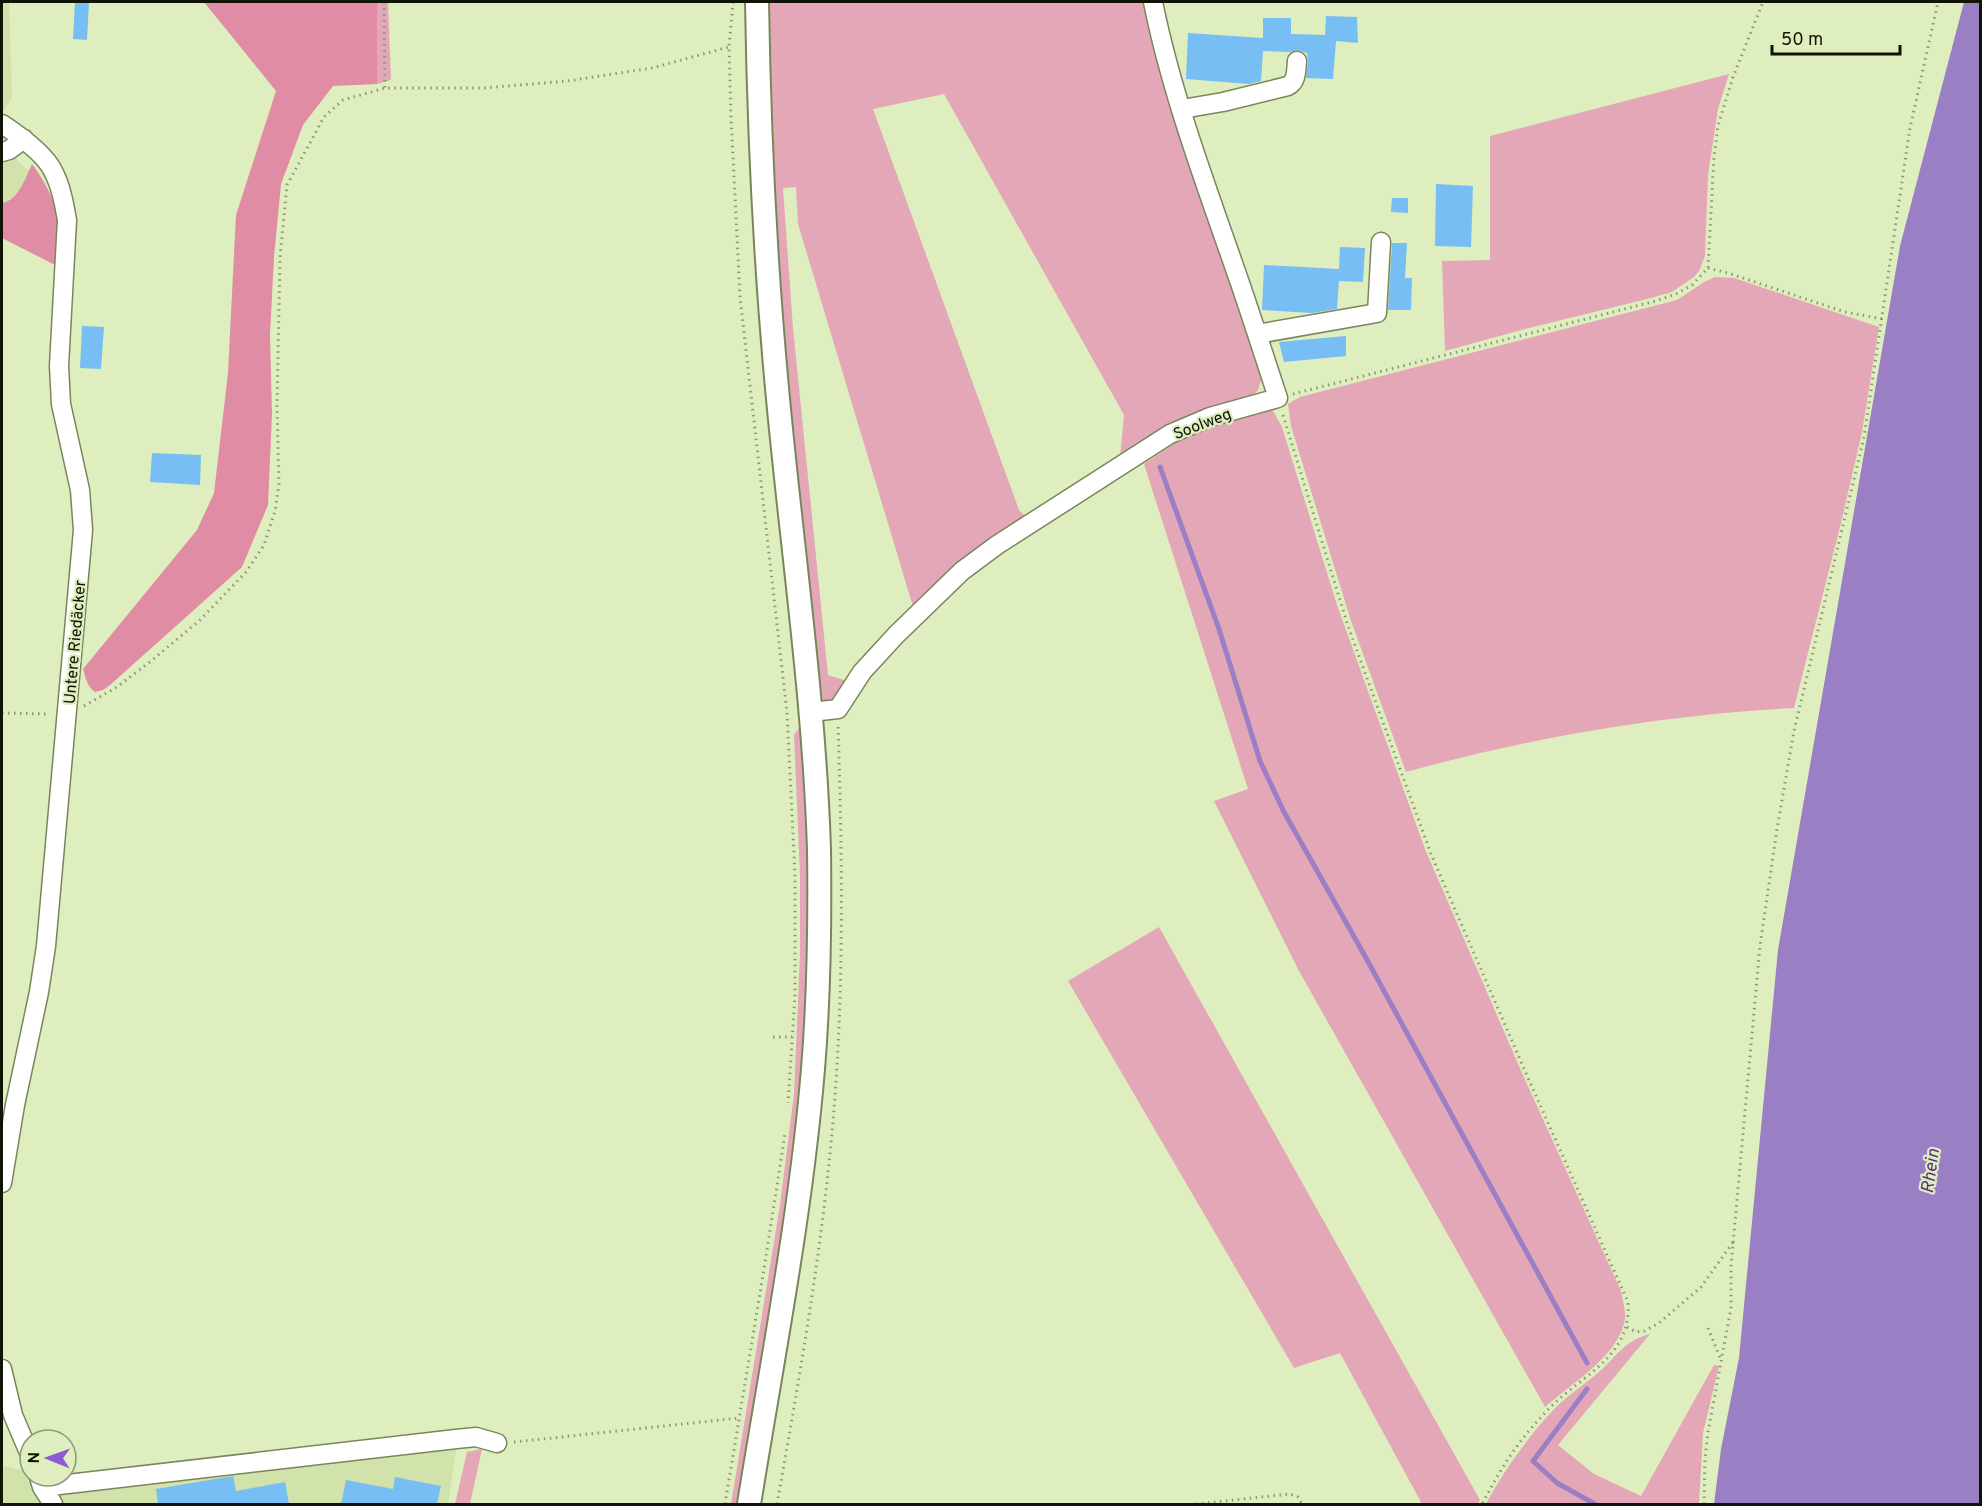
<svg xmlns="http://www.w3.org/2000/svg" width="1982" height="1506" viewBox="0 0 1982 1506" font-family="Overpass,sans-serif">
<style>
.built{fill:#d1e2ab}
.green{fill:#e4a7b7}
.forest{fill:#e08ca4}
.water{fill:#9b7fc4}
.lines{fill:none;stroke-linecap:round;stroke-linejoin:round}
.stream{stroke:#9b7fc4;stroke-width:5}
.building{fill:#76bef3}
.minor-casing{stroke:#79865a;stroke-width:21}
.major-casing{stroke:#79865a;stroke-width:26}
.path{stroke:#8c9774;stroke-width:3;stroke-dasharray:1.5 4.5;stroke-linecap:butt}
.minor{stroke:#fff;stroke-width:18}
.major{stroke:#fff;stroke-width:22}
.labels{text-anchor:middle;stroke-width:4.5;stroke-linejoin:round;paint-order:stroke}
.street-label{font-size:16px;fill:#0f1404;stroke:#dfeebe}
.water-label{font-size:18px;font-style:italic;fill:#563083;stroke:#dfeebe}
</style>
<rect width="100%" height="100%" fill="#dfeebe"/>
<path class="built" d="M2,2h7l3,96 -10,15z
M2,146l27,25 -10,21 -13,10 -4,1z
M477,1429l-20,16 -9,59h-446v-36l3,-2 25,6v4h36v-2z"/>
<path class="green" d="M377,2h11l3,78 -14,4z
M767,2h379l116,375 -4,13 -8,9 -130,58 4,-42 -180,-321 -71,15 146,401 6,6 -1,4 -110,90 -116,-386 -2,-37 -13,1 10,140 35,347 19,6 -10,19h-16l-36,-338 -12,-156z
M1729,74l-11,35 -10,66 -3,81 -6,15 -5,6 -22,15 -21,6 -122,30 -84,23 -3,-90 48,-1v-124z
M1715,277l19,1 145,49 -17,105 -20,87 -48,189c-127,6 -266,30 -388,64l-55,-151 -60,-195 -3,-22 12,-7 377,-97 27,-18z
M1262,408l11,3 9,16 55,178 88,244 97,224 99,218c2,11 6,22 3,33 -10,35 -53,60 -79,83l-246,-436 -85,-170 34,-12 -104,-325 31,-21 27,-13z
M799,728l3,1 6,89 2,119 -5,111 -18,166 -49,290h-7l49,-299 14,-111 6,-140v-79l-6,-140z
M1159,927l321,573 -2,4h-56l-82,-151 -46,15 -226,-387z
M1650,1334l-92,111 36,29 47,22 73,-131 5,1 -16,67 -4,71h-213c17,-33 52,-82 80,-106 11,-9 23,-17 33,-26 18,-16 26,-32 51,-38z
M482,1449l-12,55h-15l12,-52z"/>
<path class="forest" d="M204,2h173v82l-44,2 -30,39 -22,59 -7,73 -4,78 2,79 -4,91 -26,62 -132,118 -7,5 -8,2c-8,-6 -9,-13 -12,-23l114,-139 17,-37 14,-120 8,-158 40,-124z
M32,164c8,11 15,22 20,34 8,20 6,47 5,68l-55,-28v-35c17,-3 23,-25 30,-39z"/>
<path class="water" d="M1964,2h16v1502h-266l7,-55 18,-91 39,-408 122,-704z"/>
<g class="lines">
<path class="stream" d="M1160,467l59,162 41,132 24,51 82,146 221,405
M1587,1389l-54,72 24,22 38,21"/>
</g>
<path class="building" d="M75,2h14l-2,38 -14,-1z
M1326,16l31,1 1,26 -22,-2 -3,38 -27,-1 2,-16 -1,-9 -10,-3 -7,2 -27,-1 -2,30 -12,3 -63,-5 2,-46 75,5v-20h28v16l34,1z
M1436,184l37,2 -2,61 -36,-1z
M1392,198h16v15l-17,-1z
M1392,243h15l-2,35h7l-1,32h-23z
M1340,247l25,1 -2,34 -24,-1 -2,28 -25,4 -50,-3 2,-45 75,4z
M82,326l22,1 -3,42 -21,-1z
M1346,336v20l-62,6 -5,-20z
M152,453l49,2 -1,30 -50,-3z
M233,1476l3,15 49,-9 4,22h-131l-2,-15z
M395,1477l46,9 -4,18h-96l5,-24 47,9z"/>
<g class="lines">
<defs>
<path id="minor" d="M1182,109l41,-7 65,-16c9,-5 8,-15 9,-25
M2,124c15,10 43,30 51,47 8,15 11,32 14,49l-8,146 2,38 19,86 3,40 -37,416 -7,46 -24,113 -13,78
M2,152l7,-2 15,-11
M1257,334l120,-21 4,-71
M811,712l27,-3 24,-37 34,-37 66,-64 35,-26 173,-111 40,-17 68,-19c-15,-45 -29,-90 -45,-135 -30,-86 -62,-172 -80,-261
M2,1369l11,46 17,40
M39,1477l3,10 11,17
M42,1487l414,-48 20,-2 21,6"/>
<path id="major" d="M749,1504c23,-143 52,-290 64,-435 6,-73 7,-147 6,-220 -5,-155 -28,-307 -42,-461 -12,-129 -18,-257 -20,-386"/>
</defs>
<use href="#minor" class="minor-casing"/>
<use href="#major" class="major-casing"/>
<path class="path" d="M384,2l1,86
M733,2l-4,45 2,69 9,181 47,416 8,162v121l-7,107
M1708,268l23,6 114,38 38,7
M1293,394l363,-93 20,-7 16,-9 16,-17 6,-111 4,-31 15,-49 30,-75
M1283,415l65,211 83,228 97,224 100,224c4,50 -39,70 -71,99 -8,7 -15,15 -22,23 -22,24 -38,52 -53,80
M84,706l33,-19 34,-26 49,-41 46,-48 18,-27 11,-34 4,-27 -2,-78 3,-149 7,-72 37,-68 19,-17 42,-12h98l84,-7 85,-13 77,-21
M2,713l47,1
M773,1037h19
M1627,1327l9,5 8,-1 15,-8 42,-36 33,-46
M1708,1328l13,32
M514,1442l225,-24
M725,1504l39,-235 21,-135
M777,1504c24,-135 48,-271 58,-408 9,-123 7,-248 3,-371
M1196,1504l94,-10 8,3 4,7
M1704,1504l1,-46 3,-26 23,-124v-42l29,-320 17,-117 17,-98 70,-294 46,-309 28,-126"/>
<use href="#minor" class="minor"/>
<use href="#major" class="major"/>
</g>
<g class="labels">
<g class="street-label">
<text transform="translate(1202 423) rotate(-21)" y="6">Soolweg</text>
<text transform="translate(74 642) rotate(-85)" y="6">Untere Riedäcker</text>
</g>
<g class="water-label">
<text transform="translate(1930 1171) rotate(-82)" y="6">Rhein</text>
</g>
</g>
<rect width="1982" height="1506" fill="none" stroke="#0f1404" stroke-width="6"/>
<g transform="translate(48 1458) rotate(271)"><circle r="28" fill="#dfeebe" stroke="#8c9774" stroke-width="1.5"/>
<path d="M0-4.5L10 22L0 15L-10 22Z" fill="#905ad2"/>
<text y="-9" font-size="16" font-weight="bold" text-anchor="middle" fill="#0f1404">N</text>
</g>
<path d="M1772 45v9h128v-9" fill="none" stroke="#0f1404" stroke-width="3"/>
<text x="1781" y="45" font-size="18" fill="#0f1404" stroke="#dfeebe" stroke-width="4.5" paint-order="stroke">50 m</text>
</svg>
